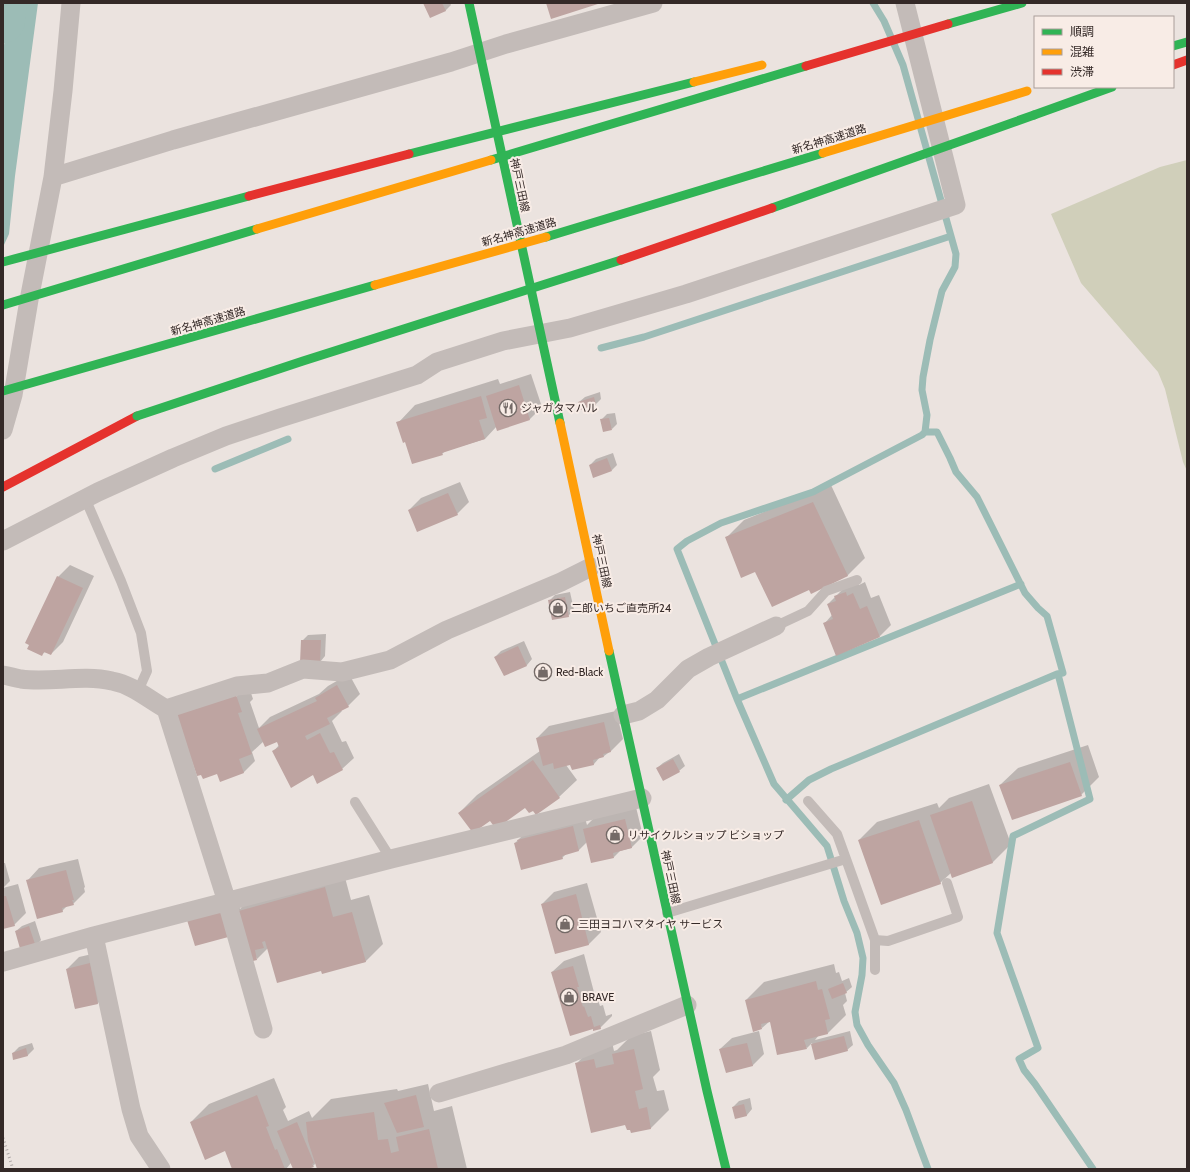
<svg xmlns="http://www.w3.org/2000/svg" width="1190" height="1172" viewBox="0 0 1190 1172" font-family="Cabin,'Noto Sans JP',sans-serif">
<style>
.green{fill:#d0cfba}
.water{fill:#9cbcb6}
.shadow{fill:#0003}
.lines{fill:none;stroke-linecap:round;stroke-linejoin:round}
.stream{stroke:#9cbcb6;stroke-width:7}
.river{stroke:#9cbcb6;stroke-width:44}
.building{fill:#bea4a1}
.lane{stroke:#c3bbb8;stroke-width:10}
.street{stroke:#c3bbb8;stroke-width:19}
.fast{stroke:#30b455;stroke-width:9}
.slow{stroke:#ff9f0a;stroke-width:9}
.jam{stroke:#e5322d;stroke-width:9}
.rail{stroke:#aba4a2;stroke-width:3;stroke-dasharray:1 3;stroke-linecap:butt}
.fast-bridge{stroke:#30b455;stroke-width:9}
.slow-bridge{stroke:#ff9f0a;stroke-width:9}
.jam-bridge{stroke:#e5322d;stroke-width:9}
.labels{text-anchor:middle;stroke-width:4;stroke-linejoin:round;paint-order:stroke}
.street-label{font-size:11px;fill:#342927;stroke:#f8ece6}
.poi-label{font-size:11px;fill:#342927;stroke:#f8ece6;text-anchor:start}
</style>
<rect width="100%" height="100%" fill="#ebe3df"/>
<path class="green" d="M1187,160v311l-4,-9 -18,-73 -7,-17 -77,-89 -30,-69 109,-47z"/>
<path class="water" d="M10,3h28l-23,173 -6,58 -6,13v-195z"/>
<path class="shadow" d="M424,3h26l1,2 -6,6z
M531,374l11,33 -12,12 -32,10 -1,-3 -12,13 -40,12 -3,3 -36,-13 -8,-18 17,-18 83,-26 2,5z
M600,392l1,7 -5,5 -17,-2 6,-5z
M615,413l2,11 -5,5 -11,-9 6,-6z
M613,453l4,12 -5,5 -22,-5 6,-6z
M460,482l9,20 -12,12 -48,-4 12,-12z
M831,485l34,73 -18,18 -37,13 -55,-19 -29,-32 18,-18z
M70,565l24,11 -31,66 -12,12 -6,-2 -4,3 17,-78z
M857,581l2,4 6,-3 6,16 8,-3 12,30 -11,11 -55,-13 7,-8 -4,-11 19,-19z
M570,592l4,18 -6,6 -19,-15 6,-6z
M326,634l-1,22 -5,6 -18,-21 6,-6z
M524,641l8,18 -5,6 -23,10 -9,-18 6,-6z
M349,674l11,20 -12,12 -7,4 1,1 -10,10 10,21 4,-1 8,17 -12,11 -28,5 -41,-22 6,-7 -2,-4h-13l-12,11 3,9 -12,12h-41l-5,2 49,-97 7,21 -3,3 9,26 11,-11 49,-23 9,-8z
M616,711l7,28 -12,12 -7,5 -4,1 -6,7 -28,1 11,15 -18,17 -26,12 -8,-2 -34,12 -32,-6 18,-18 63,-44 -3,-13 12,-12z
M1088,745l11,32 -18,18 -81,-10 18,-17z
M679,754l6,12 -6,5 -22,-3 6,-5z
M989,784l22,60 -18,18 -41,15 -1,-4 -11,10 -81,-43 18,-18 60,-19 2,5 10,-10z
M636,807l7,29 -12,12 -11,3 -6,6 -27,-15 -8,8 -12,3 -5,5 -47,-15 15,-15 54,-13 3,10 8,-8z
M78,859l7,28 -1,1 1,4 -12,12 -6,2 -5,5 -34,-31 11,-12z
M3,863h2l5,18 -7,7z
M343,870l8,30 18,-5 14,49 -18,18 -43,8 -54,-22 -11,11 -17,-32 -3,-29 3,11 14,-15z
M587,883l14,49 -12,12 -33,9 -14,-49 12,-12z
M18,884l8,29 -12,12 -11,3v-40z
M35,921l6,19 -5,6 -20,-15 6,-5z
M101,952l9,39 -12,12 -23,5 -8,-39 12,-12z
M584,954l11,42 1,-1 4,11 3,-1 3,11 6,-2v2l-12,12 -6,1 -42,-57 12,-11z
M834,964l2,9 3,-1 3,9 7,-3 3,9 -7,6 2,8 -4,4 3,10 -18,18 -9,2 -4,5 35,-9 3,14 -6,5 -31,8 -4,-15 -5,5 -37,-27 -8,7 -16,-28 18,-18z
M651,1031l9,39 -7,7 4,14 7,-1 5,20 -18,18 -21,1 -54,-65 18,-18 18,-4 2,9 3,-1 14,-14z
M759,1031l5,23 -12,12 -32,-17 12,-11z
M32,1043l2,6 -6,6 -14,4 -1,-6 6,-6z
M274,1078l12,29 -3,3 5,11 21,-10 3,7 19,-19 66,-10 1,2 30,-7 6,27 18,-5 15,63h-149l-1,-7 -4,4 -7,3h-12l-3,-6 -5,6h-53l-7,-19 -35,-28 18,-18z
M750,1098l2,11 -5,6 -11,3 -3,-11 6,-6z"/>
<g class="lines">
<path class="stream" d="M873,3l11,18 19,44 53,189 -1,13 -13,24 -12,49 -7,37 -1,13 5,25 -2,17 -3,3 -109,57 -92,31 -34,18 -10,8 60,150 37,85 53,62 17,55 13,32 6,25 -1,17 -7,37 2,13 11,20 26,38 12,27 22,59
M601,348l43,-11 307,-101
M215,469l73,-30
M1058,674l32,125 -77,37 -16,97 41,115 -19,11 5,11 11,14 58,85
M737,699l284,-115
M786,800l23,-20 22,-11 226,-95 6,-1 -16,-57 -9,-8 -13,-15 -48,-96 -21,-25 -6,-14 -13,-26h-12"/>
<path class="river" d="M3,21l2,-18"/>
</g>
<path class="building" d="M423,3h19l4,8 -16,7z
M546,3h55l-50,16z
M519,385l11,35 -33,11 -11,-35z
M481,396l6,22 -8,2 6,19 -43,14 1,2 -31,9 -7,-22 -2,1 -7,-21z
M594,397l2,8 -16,5 -2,-8z
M609,418l3,12 -9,2 -3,-13z
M607,458l5,13 -19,7 -4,-13z
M448,493l10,22 -41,17 -9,-22z
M813,502l35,74 -37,18 -2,-4 -37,17 -17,-35 -14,6 -16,-41z
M57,576l26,12 -32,67 -7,-3 -2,4 -15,-7 2,-4 -4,-2z
M846,592l1,4 6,-3 7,16 7,-3 13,31 -44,19 -13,-33 10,-4 -6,-15 9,-3 -2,-5z
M565,597l4,20 -17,3 -4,-20z
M301,640h20l-1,23h-20z
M518,646l9,20 -23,10 -10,-19z
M337,685l12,22 -22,11 3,6 -25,12 2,4 13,-7 10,20 4,-1 9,18 -26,14 -4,-9 -22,13 -19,-37 7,-4 -2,-5 -12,5 -8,-18 60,-28 -2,-3z
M234,689l8,23 -4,1 14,41 -13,5 5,14 -24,9 -3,-8 -14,5 -2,-4 -4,1 -23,-66z
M604,722l7,30 -8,2 1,3 -11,3 1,5 -22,5 -2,-5 -16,4 -1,-6 -10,3 -7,-28z
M673,759l7,13 -17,9 -7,-13z
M533,760l27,38 -24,17 -3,-4 -4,2 -4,-5 -29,21 -6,-8 -17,12 -15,-20z
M1070,762l12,34 -70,24 -13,-35z
M972,801l21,62 -41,15 -22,-63z
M625,819l7,29 -19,5 1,5 -23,5 -8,-34z
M919,820l22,64 -60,21 -23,-65z
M573,826l6,25 -17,5 1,3 -42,11 -7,-27 4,-1 -1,-2z
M66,870l8,30h-2l2,5 -12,3 1,4 -26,7 -11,-39z
M325,887l8,30 19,-5 14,50 -44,12 -1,-3 -44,12 -12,-42 -3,1 2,6 -9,2 2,10 -8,2 -14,-50z
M576,894l13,51 -34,9 -14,-50z
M3,896h3l9,30 -12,3z
M225,909l7,27 -37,10 -8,-26z
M29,926l7,21 -15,5 -6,-21z
M90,963l8,41 -23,5 -9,-40z
M573,966l6,21h-2l6,20 1,-1 4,11 3,-1 3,11 6,-2 1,4 -8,2v-2l-23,7 -19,-64z
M816,981l2,9 4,-1 8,30 -5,1 3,14 -24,6 3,9 -30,6 -7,-33 -9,2 1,5 -9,3 -8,-32z
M843,983l4,10 -15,6 -4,-10z
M844,1036l4,15 -33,9 -4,-16z
M747,1043l6,23 -27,7 -7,-24z
M26,1048l2,8 -15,4 -1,-7z
M634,1049l9,40 -8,2 4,18 8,-2 4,22 -20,4 -1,-3h-3l-2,-5 -34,8 -16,-70 19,-4 2,9 18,-4 -2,-10z
M257,1095l12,31 -3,1 9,23 2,-1 8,20h-53l-7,-18 -20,9 -15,-38z
M416,1095l8,32 -27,6 -13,-30z
M744,1104l3,12 -12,3 -3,-12z
M374,1112l4,28 10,-1 3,14 8,-2 -3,-14 33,-8 9,40h-121l-9,-28 -2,-19z
M297,1122l17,41 -2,1 2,3 -6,2h-15l-16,-38z"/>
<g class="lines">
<path class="lane" d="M85,498l36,83 20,52 6,38 -9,20
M776,626l32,-15 18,-20 31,-11
M808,801l29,33 9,25
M355,802l36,57
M667,913l179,-54 29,81v30
M875,940l13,1 70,-24 -11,-34"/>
<path class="street" d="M53,177l120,-37 278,-78 55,-18 147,-41
M3,430l10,-35 16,-95 24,-123 10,-86 8,-88
M3,541l95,-49 75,-34 53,-22 54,-18 137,-43 20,-13 66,-21 67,-13 116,-34 270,-89 -51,-202
M3,675c6,1 12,3 18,4 30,4 61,-5 91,2 21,4 36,18 54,28l61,193 36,127
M166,709l71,-23 31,-3 35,-14 39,3 48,-12 57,-30 114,-48 30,-15
M623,715l16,-4 18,-11 31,-31 21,-12 67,-31
M94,936l37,173 8,27 22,33
M3,962l91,-26 297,-77 251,-61
M439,1093l127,-38 121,-50"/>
<path class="fast" d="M469,3l91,420
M948,24l74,-21
M1173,46l14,-4
M1034,115l78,-28
M609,651l98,440 19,78"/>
<path class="slow" d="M560,423l49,228"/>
<path class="jam" d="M1173,65l14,-5
M3,487l134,-71"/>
<path class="rail" d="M3,1138l10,31"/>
<path class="fast-bridge" d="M409,154l285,-72
M491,160l315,-94
M772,208l262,-93
M546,237l277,-84
M3,262l246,-66
M3,305l254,-76
M3,391l372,-106
M137,416l166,-55 318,-101"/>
<path class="slow-bridge" d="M694,82l68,-17
M823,153l204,-62
M257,229l234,-69
M375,285l171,-48"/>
<path class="jam-bridge" d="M806,66l142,-42
M249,196l160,-42
M621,260l151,-52"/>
</g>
<defs>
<symbol id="restaurant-ring" viewBox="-11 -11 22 22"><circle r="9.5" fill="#f8ece6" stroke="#746a67" stroke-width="1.5"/><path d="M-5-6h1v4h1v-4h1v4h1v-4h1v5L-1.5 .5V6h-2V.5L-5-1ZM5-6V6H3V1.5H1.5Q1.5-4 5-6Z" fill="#746a67"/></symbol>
<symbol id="shop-ring" viewBox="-11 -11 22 22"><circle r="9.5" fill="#f8ece6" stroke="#746a67" stroke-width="1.5"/><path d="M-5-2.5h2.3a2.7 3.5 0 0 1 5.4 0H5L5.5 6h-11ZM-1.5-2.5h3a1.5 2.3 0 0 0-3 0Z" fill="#746a67"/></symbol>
</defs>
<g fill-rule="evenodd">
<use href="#restaurant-ring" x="498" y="398" width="20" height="20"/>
<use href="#shop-ring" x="548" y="598" width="20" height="20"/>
<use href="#shop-ring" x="533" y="662" width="20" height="20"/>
<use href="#shop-ring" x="605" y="825" width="20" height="20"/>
<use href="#shop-ring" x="555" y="914" width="20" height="20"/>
<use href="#shop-ring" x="559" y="987" width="20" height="20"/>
</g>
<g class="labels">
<g class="street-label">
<text transform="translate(829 139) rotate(-17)" y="4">新名神高速道路</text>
<text transform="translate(520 185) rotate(78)" y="4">神戸三田線</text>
<text transform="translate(519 232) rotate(-16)" y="4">新名神高速道路</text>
<text transform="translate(208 321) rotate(-16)" y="4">新名神高速道路</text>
<text transform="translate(602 561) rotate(78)" y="4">神戸三田線</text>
<text transform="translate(671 877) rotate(78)" y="4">神戸三田線</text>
</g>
<g class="poi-label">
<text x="521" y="412">ジャガタマハル</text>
<text x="571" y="612">二郎いちご直売所24</text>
<text x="556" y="676">Red-Black</text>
<text x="628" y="839">リサイクルショップ ビショップ</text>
<text x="578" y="928">三田ヨコハマタイヤ サービス</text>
<text x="582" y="1001">BRAVE</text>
</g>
</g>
<rect width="1190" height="1172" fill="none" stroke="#342927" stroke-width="8"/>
<rect x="1034" y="16" width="140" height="72" fill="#f8ece6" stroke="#aa9e9a"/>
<rect x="1042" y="29" width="20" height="6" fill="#30b455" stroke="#aa9e9a"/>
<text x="1070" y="36" font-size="12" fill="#342927">順調</text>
<rect x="1042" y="49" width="20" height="6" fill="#ff9f0a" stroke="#aa9e9a"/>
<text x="1070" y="56" font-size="12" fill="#342927">混雑</text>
<rect x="1042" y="69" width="20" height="6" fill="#e5322d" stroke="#aa9e9a"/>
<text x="1070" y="76" font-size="12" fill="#342927">渋滞</text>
</svg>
